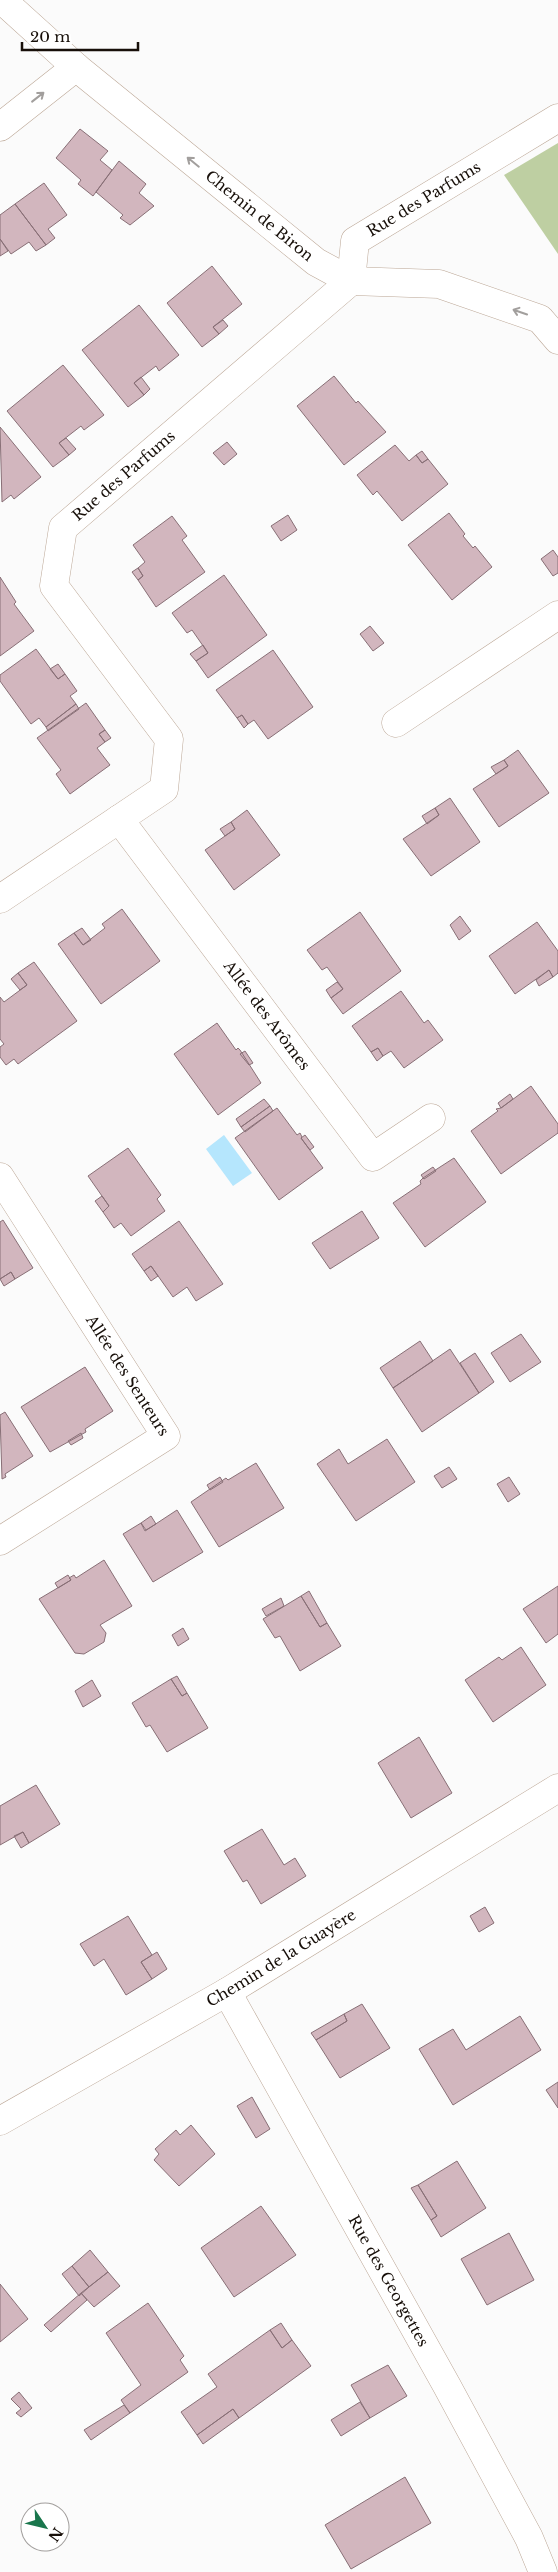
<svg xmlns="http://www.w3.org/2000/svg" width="558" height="2572" viewBox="0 0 558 2572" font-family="'Libre Baskerville',serif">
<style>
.green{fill:#becfa2}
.water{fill:#b5e6fd}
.building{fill:#d2b6be;stroke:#886f76}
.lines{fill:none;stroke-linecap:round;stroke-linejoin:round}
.minor-casing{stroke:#bca796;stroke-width:29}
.minor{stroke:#fff;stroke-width:28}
.oneway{stroke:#a29f9d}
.labels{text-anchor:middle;stroke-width:5;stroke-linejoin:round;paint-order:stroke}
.street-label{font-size:15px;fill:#170f09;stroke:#fff}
</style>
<rect width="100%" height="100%" fill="#fbfbfb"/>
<path class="green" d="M558,143v111l-54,-79z"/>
<path class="water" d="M224,1135l28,38 -19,13 -27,-37z"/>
<path class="building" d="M80,129l28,22 -8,9 12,10 -19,26 -15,-12 3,-4 -25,-22z
M119,161l27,23 -7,9 15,13 -24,19 -10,-7 3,-3 -27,-23z
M44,183l23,32 -19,14 7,9 -9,7 -31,-41z
M15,204l31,41 -10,6 -7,-9 -18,12 -11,-15v-24z
M0,239l8,12 -8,5z
M212,266l30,38 -29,23 6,7 -17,13 -35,-44z
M139,305l40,50 -20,16 -3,-5 -22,17 10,12 -16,12 -46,-57z
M223,320l5,6 -9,8 -6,-7z
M63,365l41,50 -20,15 -3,-4 -22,17 10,12 -16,12 -46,-56z
M334,376l22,27 2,-2 28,31 -42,33 -47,-59z
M141,377l9,12 -6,6 -10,-12z
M0,427l41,50 -27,22 -3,-4 -9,7z
M66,438l10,11 -7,6 -10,-12z
M227,442l10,12 -13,11 -11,-12z
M395,445l14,16 7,-6 6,8 6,-4 20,25 -46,37 -25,-30 -4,4 -16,-20z
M422,451l6,8 -6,4 -6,-8z
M449,513l16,21 -2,2 10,12 2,-2 17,21 -40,33 -44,-55z
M288,515l9,15 -16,11 -10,-15z
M172,516l15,20 -5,4 23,32 -49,35 -18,-27 5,-4 -5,-8 7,-6 -12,-17z
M553,550l5,7v16l-5,3 -12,-17z
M138,568l5,8 -5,4 -6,-8z
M224,575l43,60 -59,43 -12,-17 12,-8 -16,-23 -5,3 -15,-20z
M0,577l16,25 -2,2 20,27 -34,25z
M370,626l14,17 -11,8 -13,-17z
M203,645l5,8 -12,8 -6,-7z
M36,649l22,30 7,-5 12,17 -7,5 6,8 -30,23 -7,-9 -8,6 -31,-43v-6z
M273,650l40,57 -45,32 -14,-19 -6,4 -6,-9 -5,3 -21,-28z
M58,664l7,10 -7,5 -8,-10z
M86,703l19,27 -6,4 6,8 -8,6 13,17 -40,29 -14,-20 5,-4 -24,-32z
M76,704l3,5 -31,22 -2,-4z
M242,715l6,9 -4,4 -7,-10z
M105,730l6,8 -6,4 -6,-8z
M518,750l31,43 -50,34 -26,-38 35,-23 -4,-6z
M504,760l4,6 -12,8 -5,-7z
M450,798l30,44 -49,34 -28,-37 36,-24 -4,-7z
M435,808l4,7 -12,9 -5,-8z
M247,810l33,45 -46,35 -29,-40 30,-21 -4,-7z
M231,822l4,7 -10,7 -5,-7z
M122,909l38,52 -59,43 -43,-60 16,-11 9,12 22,-17 -3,-4z
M360,912l41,59 -58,43 -12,-16 12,-9 -16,-22 -5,3 -15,-20z
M460,916l11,15 -12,9 -9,-15z
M537,922l21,29v22l-5,4 -4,-7 -34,24 -26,-38z
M82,928l9,12 -8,5 -9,-12z
M34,962l43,59 -59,43 -4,-5 -8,6 -6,-8v-10l4,-3 -4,-5v-42l4,5 23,-17 -9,-12z
M549,970l4,7 -14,9 -3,-6z
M18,973l9,12 -7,5 -9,-11z
M337,982l6,7 -12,9 -5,-8z
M401,991l23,32 4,-3 15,20 -39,28 -13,-17 -8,5 -5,-8 -7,4 -19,-26z
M217,1023l19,27 2,-2 2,2 21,33 -43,32 -44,-61z
M378,1048l5,8 -6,5 -6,-9z
M245,1051l8,12 -4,2 -9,-11z
M531,1086l27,38v9l-57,41 -30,-43 27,-20 -2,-2 5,-1z
M510,1094l3,5 -12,9 -3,-5z
M264,1099l6,7 -29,21 -5,-8z
M270,1106l3,5 -28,21 -4,-5z
M277,1108l20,27 3,-2 2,4 -1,1 22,30 -44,32 -44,-62z
M305,1135l9,12 -4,3 -9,-12z
M128,1148l33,47 -4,4 8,12 -34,25 -10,-13 -7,5 -11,-16 6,-6 -21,-30z
M454,1158l32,44 -61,45 -32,-44 28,-19 -1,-3 3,-3z
M433,1167l3,4 -12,8 -3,-4z
M102,1196l7,10 -6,6 -8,-11z
M362,1211l17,27 -49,31 -18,-26z
M3,1220l30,48 -18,11 -4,-7 -11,7v-57z
M179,1221l44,63 -27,17 -9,-14 -14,10 -22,-31 -7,5 -12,-17z
M151,1266l7,10 -7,5 -7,-10z
M11,1272l4,7 -11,7 -4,-7z
M521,1334l20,28 -31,20 -19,-29z
M420,1341l13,20 -40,27 -13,-20z
M450,1349l29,44 -57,39 -29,-44z
M475,1353l19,29 -15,11 -19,-30z
M85,1367l28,44 -28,18 1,3 -36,20 -29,-45z
M5,1412l28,44 -28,18 1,3 -4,2 -2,-64z
M81,1433l2,5 -12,7 -3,-4z
M387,1439l28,43 -59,39 -39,-57 22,-15 9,15z
M256,1463l28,45 -65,39 -28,-45 35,-24 2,2z
M449,1467l8,12 -15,9 -8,-12z
M220,1477l3,5 -13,8 -3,-5z
M509,1477l11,17 -12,8 -11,-18z
M177,1510l26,42 -50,30 -30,-48 18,-11 4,8z
M151,1516l5,8 -10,6 -5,-7z
M104,1560l28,46 -32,19 6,8 -2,9 -20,12 -9,-1 -36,-54 32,-19 -2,-2 5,-3 2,3z
M68,1575l3,5 -13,8 -3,-5z
M558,1586v48l-12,9 -23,-34z
M309,1591l18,32 -7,4 -19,-31z
M301,1596l19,31 7,-4 14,23 -41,25 -20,-35 -5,2 -12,-19z
M281,1598l3,8 -18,10 -4,-7z
M183,1628l6,11 -11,7 -6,-11z
M521,1647l25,38 -53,37 -28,-42 34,-23 3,3z
M177,1676l10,17 -5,3 -11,-17z
M171,1679l11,17 5,-3 21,35 -41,24 -17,-27 -4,2 -14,-24z
M92,1680l9,16 -18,11 -8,-16z
M419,1737l33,56 -41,25 -33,-55z
M36,1785l24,39 -31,19 -6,-11 -23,13v-39z
M262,1829l22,36 11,-7 11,18 -45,28 -14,-24 -4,2 -19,-31z
M23,1832l6,11 -8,5 -7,-12z
M485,1907l9,16 -15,9 -9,-16z
M128,1916l24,39 -11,7 11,17 -26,16 -22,-36 -10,7 -14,-22z
M157,1952l10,17 -15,10 -11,-17z
M362,2004l28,44 -50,30 -24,-38 31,-19 -3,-7z
M344,2014l3,7 -31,19 -5,-7z
M520,2016l21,34 -88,55 -34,-56 34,-20 13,21z
M558,2082v26l-12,-18z
M252,2097l18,32 -14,9 -19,-32z
M191,2125l24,29 -36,32 -25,-26 5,-6 -4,-5 21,-19 4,5z
M457,2161l29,47 -45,29 -10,-17 6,-4 -19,-31z
M418,2185l19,31 -6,4 -20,-32z
M261,2206l35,49 -62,42 -33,-49z
M509,2233l25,47 -47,25 -26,-46z
M90,2250l18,22 -19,15 -17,-21z
M72,2266l17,21 -10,9 -17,-22z
M108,2272l12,14 -26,21 -13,-14z
M0,2284l28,35 -28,23z
M81,2293l6,7 -36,32 -7,-7z
M148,2303l36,53 -4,4 8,12 -58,41 -9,-13 20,-15 -35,-52z
M281,2323l11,17 -10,8 -12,-18z
M270,2330l12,18 10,-8 19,26 -72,52 -6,-9 -36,26 -16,-23 36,-25 -9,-13z
M388,2365l19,31 -37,22 -19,-33z
M19,2392l13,16 -11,9 -5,-4 5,-4 -10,-10z
M360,2402l10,16 -29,18 -10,-16z
M124,2405l6,8 -39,27 -7,-10z
M233,2409l6,9 -36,26 -6,-9z
M405,2477l26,46 -80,46 -26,-44z"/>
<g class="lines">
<defs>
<g id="minor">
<path id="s1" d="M2,0l74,67 240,195 35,19 88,3 101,35 18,21"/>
<path d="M0,127l76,-60"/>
<path d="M396,723l162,-108"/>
<path id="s2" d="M119,819l254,338 58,-39"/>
<path id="s3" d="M0,899l164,-110 5,-50 -115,-153 9,-58 288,-247 4,-40 203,-123"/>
<path id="s4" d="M0,1177l166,259 -166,105"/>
<path id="s5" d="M227,1992l220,394 82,152 14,34"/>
<path id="s6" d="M0,2121l227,-129 331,-204"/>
</g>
</defs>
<use href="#minor" class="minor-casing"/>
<use href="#minor" class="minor"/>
</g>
<defs><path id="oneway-shaft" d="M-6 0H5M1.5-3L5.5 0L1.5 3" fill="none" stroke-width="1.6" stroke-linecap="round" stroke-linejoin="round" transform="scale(1.25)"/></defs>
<g class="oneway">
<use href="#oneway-shaft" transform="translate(38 97) rotate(-38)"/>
<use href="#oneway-shaft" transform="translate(193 162) rotate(-141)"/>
<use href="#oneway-shaft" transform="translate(520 312) rotate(-161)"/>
</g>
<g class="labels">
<g class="street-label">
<text dy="5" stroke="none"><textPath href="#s3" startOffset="998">Rue des Parfums</textPath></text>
<text dy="5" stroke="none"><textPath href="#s1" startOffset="336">Chemin de Biron</textPath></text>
<text dy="5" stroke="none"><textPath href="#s3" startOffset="578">Rue des Parfums</textPath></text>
<text dy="5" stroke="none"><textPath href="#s2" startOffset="246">Allée des Arômes</textPath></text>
<text dy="5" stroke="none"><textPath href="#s4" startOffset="236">Allée des Senteurs</textPath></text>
<text dy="5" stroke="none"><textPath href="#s6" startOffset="325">Chemin de la Guayère</textPath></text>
<text dy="5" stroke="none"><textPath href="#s5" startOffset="331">Rue des Georgettes</textPath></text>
</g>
</g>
<g transform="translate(45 2527) rotate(125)"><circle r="24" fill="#ffffff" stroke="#a29f9d"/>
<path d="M0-4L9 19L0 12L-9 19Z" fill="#19764c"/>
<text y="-8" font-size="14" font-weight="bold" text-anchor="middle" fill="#170f09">N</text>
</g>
<path d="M22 42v8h116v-8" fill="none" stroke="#170f09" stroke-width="2.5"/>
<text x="30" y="42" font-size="15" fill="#170f09" stroke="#ffffff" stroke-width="4" paint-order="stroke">20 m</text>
</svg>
